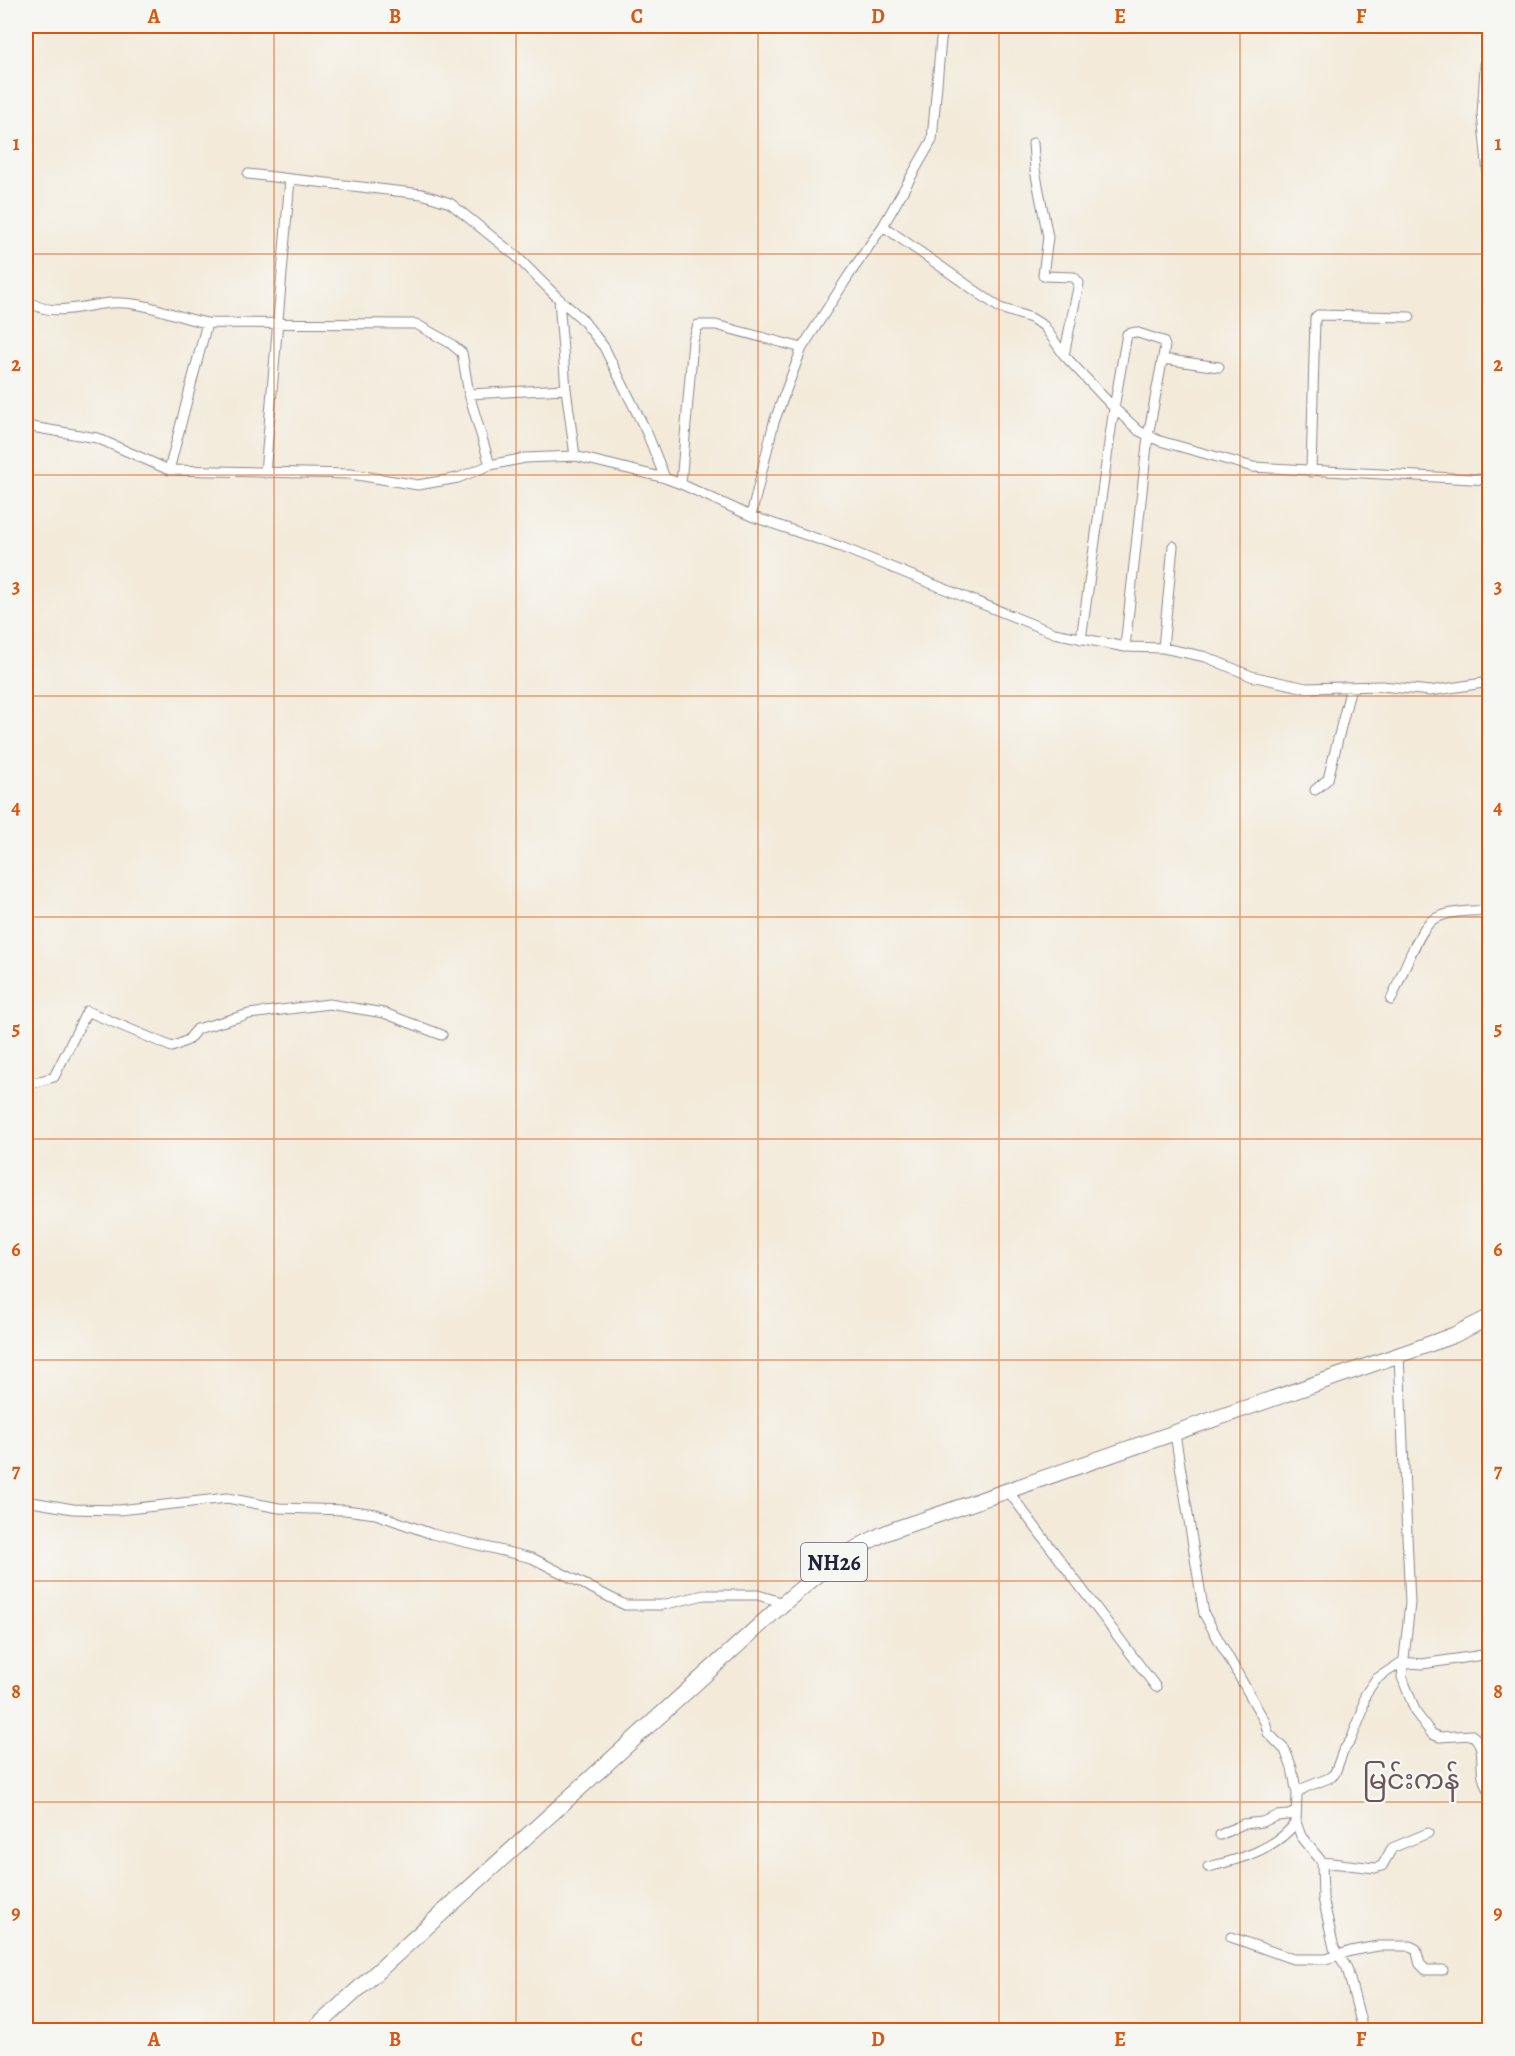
<svg xmlns="http://www.w3.org/2000/svg" width="1515" height="2056" viewBox="0 0 1515 2056" font-family="Alegreya,'Noto Sans Myanmar',serif">
<style>
.lines{fill:none;stroke-linecap:round;stroke-linejoin:round}
.minor-casing{stroke:#8a868a;stroke-width:11}
.trunk-casing{stroke:#8a868a;stroke-width:17}
.minor{stroke:#fff;stroke-width:9}
.trunk{stroke:#fff;stroke-width:15}
.grid{fill:none;stroke:#de560e;stroke-width:1.5;stroke-opacity:0.55}
.labels{text-anchor:middle;stroke-width:5;stroke-linejoin:round;paint-order:stroke}
.shield{fill:#f6f6f2;stroke:#626272;stroke-width:1.5}
.shield-label{font-size:22px;font-weight:bold;fill:#22223b}
.quarter-label{font-size:27px;fill:#6c5358;stroke:#f6f6f2}
.neatline{fill:none;stroke:#de560e;stroke-width:2}
.grid-label{font-size:20px;text-anchor:middle;font-weight:bold;fill:#de560e}
</style>
<rect width="100%" height="100%" fill="#f6f6f2"/>
<filter id="ink" filterUnits="userSpaceOnUse"><feTurbulence type="fractalNoise" baseFrequency=".0167" numOctaves="2"/><feDisplacementMap in="SourceGraphic" scale="12" xChannelSelector="R" yChannelSelector="G"/><feConvolveMatrix kernelMatrix="1 2 1 2 8 2 1 2 1" color-interpolation-filters="sRGB"/></filter>
<filter id="wash" filterUnits="userSpaceOnUse"><feTurbulence type="fractalNoise" baseFrequency=".008" numOctaves="4" result="noise"/><feDisplacementMap in="SourceGraphic" scale="24" xChannelSelector="R" yChannelSelector="G"/><feGaussianBlur stdDeviation="1.35" result="paint"/><feColorMatrix in="noise" values="0 0 0 0 0 0 0 0 0 0 0 0 0 0 0 0 0 1.4 0 .05"/><feComposite in="paint" operator="in"/></filter>
<g filter="url(#wash)">
<rect width="100%" height="100%" fill="#f3ead9"/>
</g>
<g filter="url(#ink)">
<g class="lines">
<defs>
<path id="minor" d="M1486,52l-4,62 8,79
M1033,143l2,27 13,67 -5,38 1,1 30,1 5,6 -15,72
M248,174l174,20 28,9 66,53 43,43 23,20 22,28 43,86 18,45
M883,226l117,82 31,10 13,8 20,29 50,53 25,23 21,10 93,26 237,13
M26,298c19,22 58,7 84,5 34,-3 64,14 97,20l209,1 34,19 12,10 7,41 21,71
M559,299l7,90 9,67
M1163,359l56,8
M469,394l97,-5
M26,426l71,12 72,32 182,4 67,11 40,-7 32,-13 35,-7 50,-2 90,22 16,6 70,32 90,31 213,86 71,14 38,1 43,9 45,19 55,12 76,-2 48,5 60,-9
M169,470l38,-147
M1311,472l4,-154 3,-3 92,2
M265,473l25,-294
M681,484l12,-143 5,-16h18l86,23
M751,516l23,-94 28,-74 47,-73 34,-49 49,-86 9,-101 5,-13
M1081,639l33,-231 13,-74 8,-2 28,9 2,5 -17,90 -23,211
M1163,648l10,-102
M1315,790l13,-11 23,-92
M1391,1000c8,-18 26,-67 40,-79 13,-10 43,-11 59,-10
M26,1085l28,-8 33,-66 85,36 16,-7 9,-11 52,-15 80,-10 55,9 58,22
M1399,1355l11,248 -8,74 14,36 16,21 8,3 32,-2c14,11 8,26 11,41 1,6 4,13 7,19
M1175,1434l29,180 61,108 3,11 17,17 7,18 5,26 -1,28 5,14 21,26 1,36 11,50 13,20 14,54 -2,8
M1008,1491l148,196
M26,1501l47,8 46,1 108,-12 52,10 66,2 31,4 56,20 100,24 93,47h37l42,-10h54l26,8
M1297,1794l7,-6 25,-10 6,-5 8,-22 8,-11 11,-27 3,-18 11,-16 26,-17 20,2 68,-10
M1220,1835l23,-11 19,-2 15,-6 12,-1 6,-3
M1322,1862l53,6 7,-2 10,-18 36,-15
M1208,1867c30,-7 69,-18 88,-45
M1231,1937l62,22h33l25,-8 27,-5h32l6,3 4,15 6,6h17"/>
<path id="trunk" d="M313,2030l471,-427c29,-25 57,-48 91,-65 15,-8 32,-13 48,-18l493,-171 38,-14 36,-18"/>
</defs>
<use href="#minor" class="minor-casing"/>
<use href="#trunk" class="trunk-casing"/>
<use href="#minor" class="minor"/>
<use href="#trunk" class="trunk"/>
</g>
</g>
<path class="grid" d="M274,26v2004M516,26v2004M758,26v2004M999,26v2004M1240,26v2004M26,254h1464M26,475h1464M26,696h1464M26,917h1464M26,1139h1464M26,1360h1464M26,1581h1464M26,1802h1464"/>
<g class="labels">
<rect class="shield" x="801" y="1543" width="66" height="38" rx="4.5"/>
<g class="shield-label">
<text x="834" y="1570">NH26</text>
</g>
<g class="quarter-label">
<text x="1411" y="1789">မြင်းကန်</text>
</g>
</g>
<rect width="1515" height="2056" fill="none" stroke="#f6f6f2" stroke-width="66"/>
<rect x="33" y="33" width="1449" height="1990" class="neatline"/>
<g class="grid-label">
<text x="154" y="23">A</text>
<text x="395" y="23">B</text>
<text x="637" y="23">C</text>
<text x="878" y="23">D</text>
<text x="1120" y="23">E</text>
<text x="1361" y="23">F</text>
<text x="16" y="150">1</text>
<text x="1498" y="150">1</text>
<text x="16" y="371">2</text>
<text x="1498" y="371">2</text>
<text x="16" y="593">3</text>
<text x="1498" y="593">3</text>
<text x="16" y="814">4</text>
<text x="1498" y="814">4</text>
<text x="16" y="1035">5</text>
<text x="1498" y="1035">5</text>
<text x="16" y="1256">6</text>
<text x="1498" y="1256">6</text>
<text x="16" y="1477">7</text>
<text x="1498" y="1477">7</text>
<text x="16" y="1698">8</text>
<text x="1498" y="1698">8</text>
<text x="16" y="1919">9</text>
<text x="1498" y="1919">9</text>
<text x="154" y="2046">A</text>
<text x="395" y="2046">B</text>
<text x="637" y="2046">C</text>
<text x="878" y="2046">D</text>
<text x="1120" y="2046">E</text>
<text x="1361" y="2046">F</text>
</g>
</svg>
